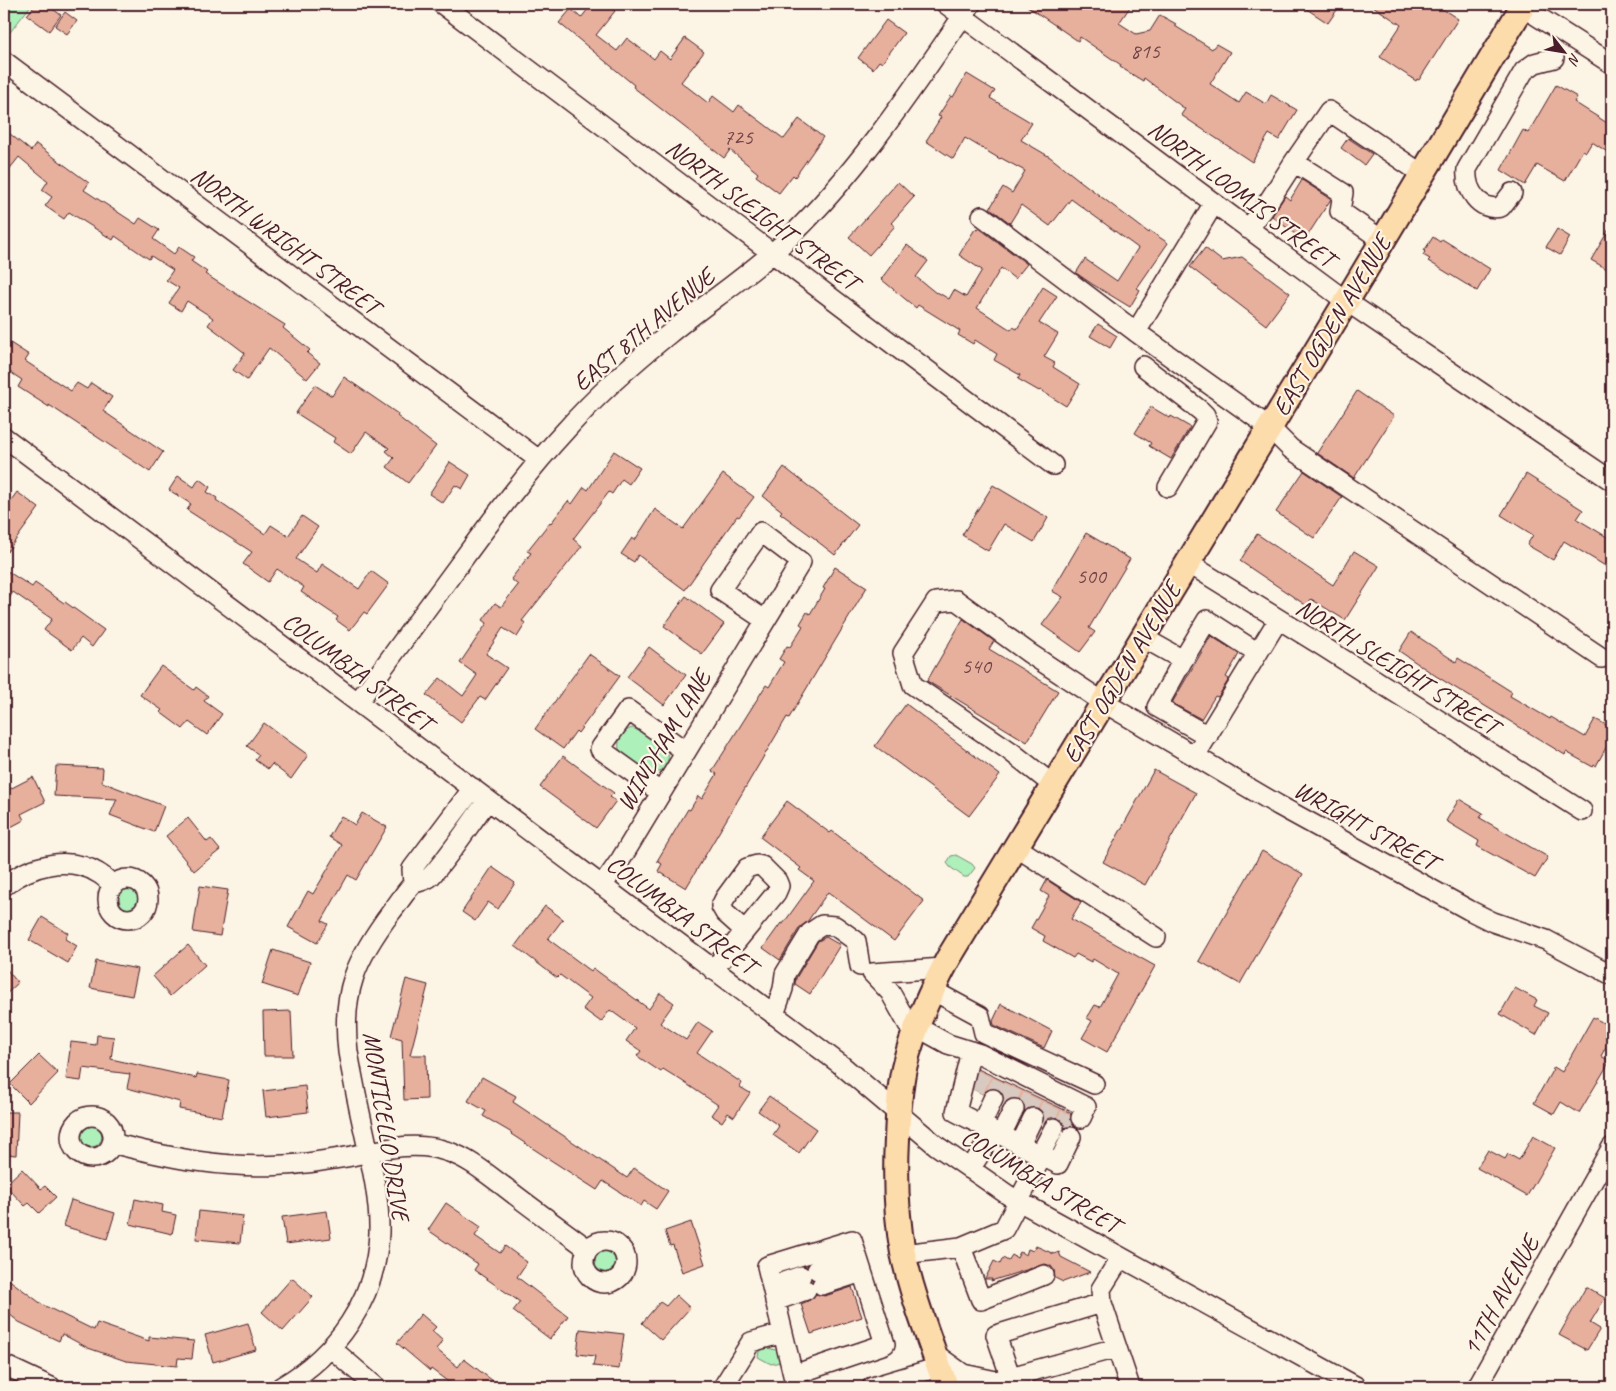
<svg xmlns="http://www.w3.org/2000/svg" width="1616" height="1391" viewBox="0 0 1616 1391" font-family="Caveat,sans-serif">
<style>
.green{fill:#adf0ba;stroke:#7c8872}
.building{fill:#e7b09d;stroke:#4a1f2b}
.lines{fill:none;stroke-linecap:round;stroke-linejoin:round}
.minor-tunnel{stroke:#d8cac0;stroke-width:19;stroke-dasharray:19 9;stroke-linecap:butt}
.minor-casing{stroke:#4a1f2b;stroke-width:22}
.major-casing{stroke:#4a1f2b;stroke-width:28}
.minor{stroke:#fcf5e5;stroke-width:19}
.major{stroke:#fddcac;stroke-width:24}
.labels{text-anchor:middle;stroke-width:4.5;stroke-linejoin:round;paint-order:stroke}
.number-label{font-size:22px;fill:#714348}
.street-label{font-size:25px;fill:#4a1f2b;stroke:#fcf5e5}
</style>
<rect width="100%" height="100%" fill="#fcf5e5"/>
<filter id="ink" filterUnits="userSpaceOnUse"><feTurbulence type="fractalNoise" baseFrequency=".02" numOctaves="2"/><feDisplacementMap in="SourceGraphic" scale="10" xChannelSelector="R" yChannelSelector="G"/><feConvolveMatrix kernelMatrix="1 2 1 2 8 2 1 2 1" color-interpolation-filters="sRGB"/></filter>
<g filter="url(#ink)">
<path class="green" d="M4,4h28l-28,36z
M632,728c8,2 33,18 36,26 2,6 -4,14 -8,18l-14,-1 -22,-16 -5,-6c-2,-10 4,-18 13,-21z
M460,819l2,2 -41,57 -4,-3z
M956,855l16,9 3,4 -7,9h-4l-14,-10 -3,-4 4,-7z
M119 899a11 11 0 1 1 22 0a11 11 0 1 1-22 0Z
M80 1136a11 11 0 1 1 22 0a11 11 0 1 1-22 0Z
M595 1262a11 11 0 1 1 22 0a11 11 0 1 1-22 0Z
M768,1348l11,3 2,11 -10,2 -13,-7 1,-6z"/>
<path class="building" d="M36,4h10l15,11 -12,16 -22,-16z
M592,4h13l10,7 -19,24 21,16 10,-13 27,21 6,-8 10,8 15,-21 19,14 -23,30 27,21 5,-7 21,16 5,-7 45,34 15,-20 24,18 -28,40 -2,-2 -14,18 -23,-17 2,-3 -28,-23 -6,8 -91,-71 1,-2 -75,-62 12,-14 10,9z
M1024,4h108l-13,19 17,11 14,-3 10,-16 16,9 -1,2 37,23 4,-5 14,8 -20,32 29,19 7,-11 20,12 5,-9 26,15 -18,30 -10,-6 -17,28 -71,-47 4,-6 -41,-31 -1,3 -23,-14 1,-2 -41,-28 -2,4z
M1299,4h42l-13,19z
M1370,4h65l23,15 -39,61 -2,-1 -1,2 -36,-24 21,-32z
M65,12l12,9 -10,13 -12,-8z
M886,20l18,13 -22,30 -3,-2 -6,8 -15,-11z
M967,74l28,17 -5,7 42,25 -11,17 29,17 33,26 66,50 1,-2 18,12 -31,45 3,2 -10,17 -38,-23 -16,-11 9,-14 32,22 21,-33 -67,-49 -21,27 -29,-21 -11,18 -20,-15 13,-21 9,6 13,-22 -24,-13 -1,1 -35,-21 -12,21 -27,-18 15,-24 -3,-1 13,-20 2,1z
M1556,85l21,12 -3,5 38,24v29l-20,-13 -6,10 -3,-2 -18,31 -28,-16 -12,20 -24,-15 22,-40 5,3z
M4,129l27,22 5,-7 53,39 -5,7 52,34 4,-6 19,12 -6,9 21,15 5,-7 15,10 -3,4 16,11 -2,2 80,51 -2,3 27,22 -3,3 13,10 -13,16 -38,-31 -22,32 -14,-10 12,-17 -37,-28 5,-7 -26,-17 -6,10 -12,-8 10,-15 -13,-8 7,-10 -22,-14 -2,3 -34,-23 -2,4 -44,-28 -5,7 -19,-13 7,-9 -10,-7 6,-9 -29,-24 -15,19z
M1348,138l24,16 -8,11 -23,-17z
M1302,180l29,19 -27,42 -32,-25 13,-20 5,4z
M898,182l16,15 -23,26 4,3 -26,29 -20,-18z
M1612,224v35l-5,10 -16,-9z
M979,228l48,36 -12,15 -14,-11 -24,40 34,22 2,-3 4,2 26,-42 14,9 -18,27 19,11 -14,23 11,6 -2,4 27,17 -14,22 -26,-16 -1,1 -21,-12 2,-4 -26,-15 3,-6 -22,-14 -2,4 -15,-9 2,-4 -42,-26 -2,3 -35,-29 26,-34 21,16 -12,16 20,16 1,-1 12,7 5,-9 12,7 16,-27 -23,-15 16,-26 2,1z
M1557,229l13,8 -10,18 -14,-8z
M1433,237l7,5 2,-3 48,30 -13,22 -49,-30 2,-2 -7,-4 2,-3 -1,-1z
M1205,248l17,13 20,-4 48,36 -24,32 -76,-58z
M1098,324l19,12 -7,12 -20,-12z
M4,339l25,16 -4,6 46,30 6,-8 10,6 4,-6 21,14 -9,14 60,41 -13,20 -101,-67v2l-31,-20 4,-7 -18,-12z
M344,377l54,37 -1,2 39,30 -28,37 -21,-16 7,-9 -8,-7 3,-3 -23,-16 -15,22 -18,-12 2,-4 -39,-25 19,-28 17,11z
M1357,391l37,25 -40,62 -37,-25z
M1151,407l19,11 1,-2 19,11 -19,32 -22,-13 2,-3 -16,-10z
M614,451l26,17 -11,16 -7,-5 -10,15 -3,-2 -36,47 9,7 -60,75 4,2 -9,14 -14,-9 -17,26 21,14 -22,32 -5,-3 -19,25 -35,-27 14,-17 23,18 14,-21 -17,-12 27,-40 -4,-3 12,-17 6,4 17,-22 -7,-6 20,-26 -4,-2 23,-29 1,1 17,-22 4,3 12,-17 4,3z
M450,462l20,13 -8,14 -7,-4 -12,18 -14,-9z
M784,467l74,58 -23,30 -18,-14v-1l-37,-27 2,-2 -19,-15z
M1304,471l38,26 -28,41 -38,-26z
M723,474l31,23 -15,20 -2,-1 -22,31 -30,43 -47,-35 -4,7 -13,-8 11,-16 3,2 20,-31 28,20z
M1526,474l57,36 -6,9 35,21v30l-48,-29 -11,19 -26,-15 6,-10 -32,-20z
M178,476l16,11 5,-8 11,8 -3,5 10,6 -1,2 49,34 6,-9 17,11 14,-20 16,11 -22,32 21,14 5,-9 37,25 12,-18 18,13 -22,30 -3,-2 -14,18 -14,-10 2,-3 -37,-25 3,-5 -27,-18 -9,13 -25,-18 9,-12 -65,-42 4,-6 -22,-14z
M993,485l55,33 -14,24 -30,-18 -16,27 -26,-16z
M17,492l22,16 -35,48v-46z
M1086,533l44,26 -41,69 6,4 -15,20 -38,-27 21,-28 -11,-6z
M1257,534l76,51 21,-34 25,15 -34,54 -34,-21 -4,7 -67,-45z
M835,567l32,20 -78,131 -2,-1 -101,171 -28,-17 4,-7 -5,-3 31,-52 2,1 8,-14 4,3 15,-25 -5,-3 54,-86 3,2 15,-25 -5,-3 8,-13 3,1 13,-21 -3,-2 7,-12 3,2 15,-25 -2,-1z
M4,569l28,18 3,-4 29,20 1,-1 39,28 -12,17 -11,-9 -9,12 -28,-20 8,-11 -39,-27 -9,15z
M686,596l38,28 -22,30 -38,-28z
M963,619l31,22 -5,8 69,42 -31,51 -100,-61z
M1411,632l45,30 2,-4 54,34 -2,4 40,23 1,-2 34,20 10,-18 17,9 -5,12 2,2 -13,24 -2,-1 -1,2 -27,-15 -1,3 -129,-79 -37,-25z
M1211,636l28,18 -13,23 3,2 -11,18 -3,-1 -14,23 -29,-16z
M649,647l37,28 -22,30 -37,-28z
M589,654l31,22 -42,57 -2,-2 -13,18 -28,-20z
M161,666l33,24 2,-3 12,9 -4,5 18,13 -15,21 -18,-13 -6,7 -23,-17 2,-2 -22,-15z
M906,704l94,71 -31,41 -94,-70z
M264,723l44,32 -17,24 -19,-15 -4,5 -13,-9 4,-5 -12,-9z
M563,756l51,37 -4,4 6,4 -20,27 -56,-41z
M56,766l47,2 -1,14 62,24 -10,26 -44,-17 7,-16 -63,-3z
M1154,770l42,23 -51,92 -42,-23z
M33,777l12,25 -24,12 3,6 -15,8 -5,-10v-26z
M1459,799l24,14 -3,5 68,39 -13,21 -58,-32 2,-5 -33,-20z
M787,801l43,32 2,-2 92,70 -30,40 -66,-49 -21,30 -7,5 -20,33 -17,-12 18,-25 2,1 31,-43 -15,-11 2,-2 -41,-31z
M362,813l25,14 -31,53 -8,-5 -26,46 6,3 -11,19 -29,-16 20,-36 5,3 29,-49 -13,-8 12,-21 14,9z
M188,818l19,24 4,-3 9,11 -26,21 -28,-35z
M1262,851l41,23 -63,110 -41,-23z
M492,867l23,16 -17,26 -10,-7 -13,19 -13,-9z
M1047,880l34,22 -10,17 84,47 -48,86 -25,-14 10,-17 -5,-3 8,-13 5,2 18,-33 -25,-15 -2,3 -15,-8 -3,4 -30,-17 2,-5 -14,-8 18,-32 -8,-5z
M200,886l28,4 -8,46 -27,-4z
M545,906l18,13 -15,20 43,32 2,-3 56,41 11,-16 14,10 -14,20 26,17 12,-18 14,9 -15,22 45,30 -2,4 10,6 -16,24 -6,-4 -6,9 -11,-7 7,-10 -39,-26 -16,-10 -2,3 -24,-16 4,-5 -15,-10 9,-13 -25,-18 -9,12 -18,-13 8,-11 -31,-23 -3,3 -42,-32z
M42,917l26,16 -3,6 12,7 -9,17 -39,-23z
M826,937l14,8 -30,49 -15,-10 1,-6 22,-37z
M188,945l17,20 -35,31 -17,-20z
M273,950l37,12 -12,34 -36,-12z
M96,961l42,8 -6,27 -42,-8z
M4,966l14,17 -14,13z
M406,979l22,6 -18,70h16l1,44 -23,1 -2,-61 -11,-3z
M1515,988l22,12 -3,6 14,7 -12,22 -36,-21z
M1001,1004l51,27 -8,17 -50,-23 -1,-4z
M291,1011l2,45h-29l-1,-44z
M1593,1017l19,11v8l-11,20 9,5 -31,52 -18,-11 -7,12 -20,-11 20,-36 8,5z
M97,1035l17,2 -3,22 85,19 1,-4 32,6 -7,37 -43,-8 1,-7 -53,-14 3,-14 -47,-6 -2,13 -15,-2 5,-37 25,3z
M39,1055l19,18 -29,30 -19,-19z
M978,1069l93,44 -1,7 4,6 -9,1 -2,-5 -3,-4 -6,-1 -6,2 -4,4v-6l-2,-6 -5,-3 -4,-1 -8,4 -1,-8 -5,-4 -6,-1 -10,6 1,-6 -2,-5 -5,-4 -5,-1 -5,2 -4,4 -10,-5z
M482,1077l34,19 -3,6 114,76 7,-10 34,23 -12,18 -12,-8 -3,5 -38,-25 -6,9 -51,-33 -35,-23 1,-1 -29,-17 3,-5 -18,-10z
M305,1086l3,26 -42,5 -3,-26z
M769,1096l47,33 -17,24 -26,-18 6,-9 -21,-15z
M4,1112h14l-2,43 -12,-1z
M1533,1136l22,12 -28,48 -50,-28 11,-18 17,9 3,-5 11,6z
M22,1169l19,20 4,-3 11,11 -17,16 -10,-10 -4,3 -20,-21z
M135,1199l28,6 -1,7 14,3 -4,19 -42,-10z
M71,1200l44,13 -8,26 -44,-13z
M446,1203l35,24 -6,9 25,17 5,-7 22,16 -10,15 51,39 -18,23 -37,-28 7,-9 -46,-32 4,-6 -50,-34z
M199,1211l44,5 -3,27 -44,-4z
M327,1211l4,27 -45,6 -4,-27z
M691,1222l14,42 -23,8 -9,-27 -3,1 -5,-15z
M1036,1246l18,8 5,-2 2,5 29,15 -27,10 -8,-4 -1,-8 -3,-4 -6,-2 -54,17 1,-2h-7l9,-18 6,3 3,-6 5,3 4,-6 5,3 3,-6 6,3 2,-6 5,2z
M4,1276l39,29 51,25 3,-7 52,18v-4l45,4 -2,18 -14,-1 -1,8 -51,-5 -38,-13 -26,-14 -3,7 -40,-19 -15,-12z
M292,1278l21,19 -30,34 -21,-19z
M852,1287l10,30 -51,17 -10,-30 9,-4 6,-6 9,2z
M1586,1287l19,11 -15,25 10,6 -13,21 -28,-15z
M676,1295l14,13 -29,32 -19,-17 18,-21 6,4z
M421,1314l15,13 -4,4 11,10 -7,8 22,18 6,-8 37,28h-46l-24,-18 -1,2 -33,-28z
M248,1323l8,27 -43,12 -8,-27z
M580,1329l44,5 -5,35 -26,-3 2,-10 -18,-2z"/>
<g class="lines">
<path class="minor-tunnel" d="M974,1090l9,-19
M993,1099l9,-19
M1005,1105l8,-19
M1024,1114l9,-19
M1043,1123l9,-19
M1061,1132l10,-19
M798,1268l17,-5"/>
<defs>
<path id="minor" d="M442,4l611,461
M946,4l400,297 266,180
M1518,4l94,60
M4,61l535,399
M1294,162l35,-51 93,63
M1512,193l-11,14c-22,5 -36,-18 -34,-38l57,-98 11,-8 19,-5
M982,216l154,116 133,95 22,22 311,209
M1248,229l15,-19 31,-48 49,31 -3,18 42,29
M1136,332l78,-129
M1143,366l58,45 4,4 2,6 -39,66
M4,437l836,627 97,82 71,49 349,192
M1188,563l131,81 263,167
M1142,637l41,23 24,-40 51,33
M1183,660l-26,47 51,29
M358,702c34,-46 68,-93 103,-140 33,-45 67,-91 105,-132 31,-35 67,-67 103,-96 40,-33 84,-61 121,-97 71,-69 125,-152 181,-233
M1195,756l83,-136
M1053,785l-43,-34 -97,-66 -10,-32 33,-51 20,-2 73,53 74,49 175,103 191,105 24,12 53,18 66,35
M660,792l-60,-43 28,-39 57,41
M1016,847l140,90
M108 899a20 20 0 1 1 40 0a20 20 0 1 1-40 0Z
M413,884l-1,-15 61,-81
M4,886c26,-21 64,-31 94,-13 6,3 11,9 16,13
M602,886l19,-27 180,-297 -40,-30 -41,58 45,30
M713,970l63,-77 3,-7 -2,-5 -15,-15 -5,-1 -10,3 -22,30 -4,8 4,7 19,17
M872,973l18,19 24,43
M872,973l71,-5
M932,990l48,26 4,17 110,51
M774,1015l9,-26 2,-15 25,-41 12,-8 13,1 21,15 4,25
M917,1027l31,17 32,10 106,53 -5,11
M971,1051l-15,61 102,52 13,-27
M71 1137a21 21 0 1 1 42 0a21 21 0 1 1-42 0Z
M981,1125l12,-26
M1001,1135l13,-26
M112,1143c57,15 113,26 172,22 23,-1 45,-5 68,-9 32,-7 65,-16 97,-4 21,7 39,23 57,36 27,21 55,41 82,61
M1020,1145l13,-27
M1040,1155l14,-27
M970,1169l12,-18 9,-21
M584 1262a21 21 0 1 1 42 0a21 21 0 1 1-42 0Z
M961,1247l20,53 63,-25
M903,1254l58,-7 43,-18 38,-73
M817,1270l40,-14
M822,1285l40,-13
M772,1286l29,-10
M775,1301l31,-11
M1102,1303l-1,-14 20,-32
M331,1348l45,39
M935,1354l28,20 33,7 120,-33
M4,1365l47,22
M793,1375l92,-31 -33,-104 -85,26 26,109 4,12
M281,1387c56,-33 95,-87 98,-154 1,-34 -8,-69 -15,-102 -6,-26 -11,-52 -16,-79 -7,-61 8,-93 44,-141 6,-7 15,-22 21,-27 6,-3 13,-3 18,-8 21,-23 38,-51 57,-76
M723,1387l28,-45 32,-9
M872,1387l67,-20
M1014,1387l-18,-52 106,-32 28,84
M1477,1387l135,-240"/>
<path id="major" d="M946,1387c-15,-44 -33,-88 -43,-134 -7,-38 -8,-75 -6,-114 1,-24 2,-48 7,-71 9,-39 26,-75 44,-109l410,-677 166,-278"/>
</defs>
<use href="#minor" class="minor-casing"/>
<use href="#major" class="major-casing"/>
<use href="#minor" class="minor"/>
<use href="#major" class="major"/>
</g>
</g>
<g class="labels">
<g class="number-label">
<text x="1145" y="58">815</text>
<text x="738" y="144">725</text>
<text x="1091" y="583">500</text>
<text x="976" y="673">540</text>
</g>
<g class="street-label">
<text transform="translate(1242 193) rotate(37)" y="9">NORTH LOOMIS STREET</text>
<text transform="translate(763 214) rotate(37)" y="9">NORTH SLEIGHT STREET</text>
<text transform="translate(286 240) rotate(37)" y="9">NORTH WRIGHT STREET</text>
<text transform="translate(1331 325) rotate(-59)" y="9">EAST OGDEN AVENUE</text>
<text transform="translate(643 329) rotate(-40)" y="9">EAST 8TH AVENUE</text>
<text transform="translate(1398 666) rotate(32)" y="9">NORTH SLEIGHT STREET</text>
<text transform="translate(358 671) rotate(37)" y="9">COLUMBIA STREET</text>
<text transform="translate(1121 672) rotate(-59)" y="9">EAST OGDEN AVENUE</text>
<text transform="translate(663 740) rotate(-59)" y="9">WINDHAM LANE</text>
<text transform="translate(1366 825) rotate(29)" y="9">WRIGHT STREET</text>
<text transform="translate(682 914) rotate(37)" y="9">COLUMBIA STREET</text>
<text transform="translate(387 1126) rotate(81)" y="9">MONTICELLO DRIVE</text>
<text transform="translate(1041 1180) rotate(31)" y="9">COLUMBIA STREET</text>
<text transform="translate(1500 1295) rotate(-61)" y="9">11TH AVENUE</text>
</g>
</g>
<rect width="1616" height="1391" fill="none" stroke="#fcf5e5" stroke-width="20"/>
<rect x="10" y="10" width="1596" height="1371" fill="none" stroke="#4a1f2b" stroke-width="2" filter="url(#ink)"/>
<g transform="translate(1564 52) rotate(121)" stroke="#fcf5e5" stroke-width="4" paint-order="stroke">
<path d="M0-4L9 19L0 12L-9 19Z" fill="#4a1f2b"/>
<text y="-8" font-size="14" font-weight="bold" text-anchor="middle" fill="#4a1f2b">N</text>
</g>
</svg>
